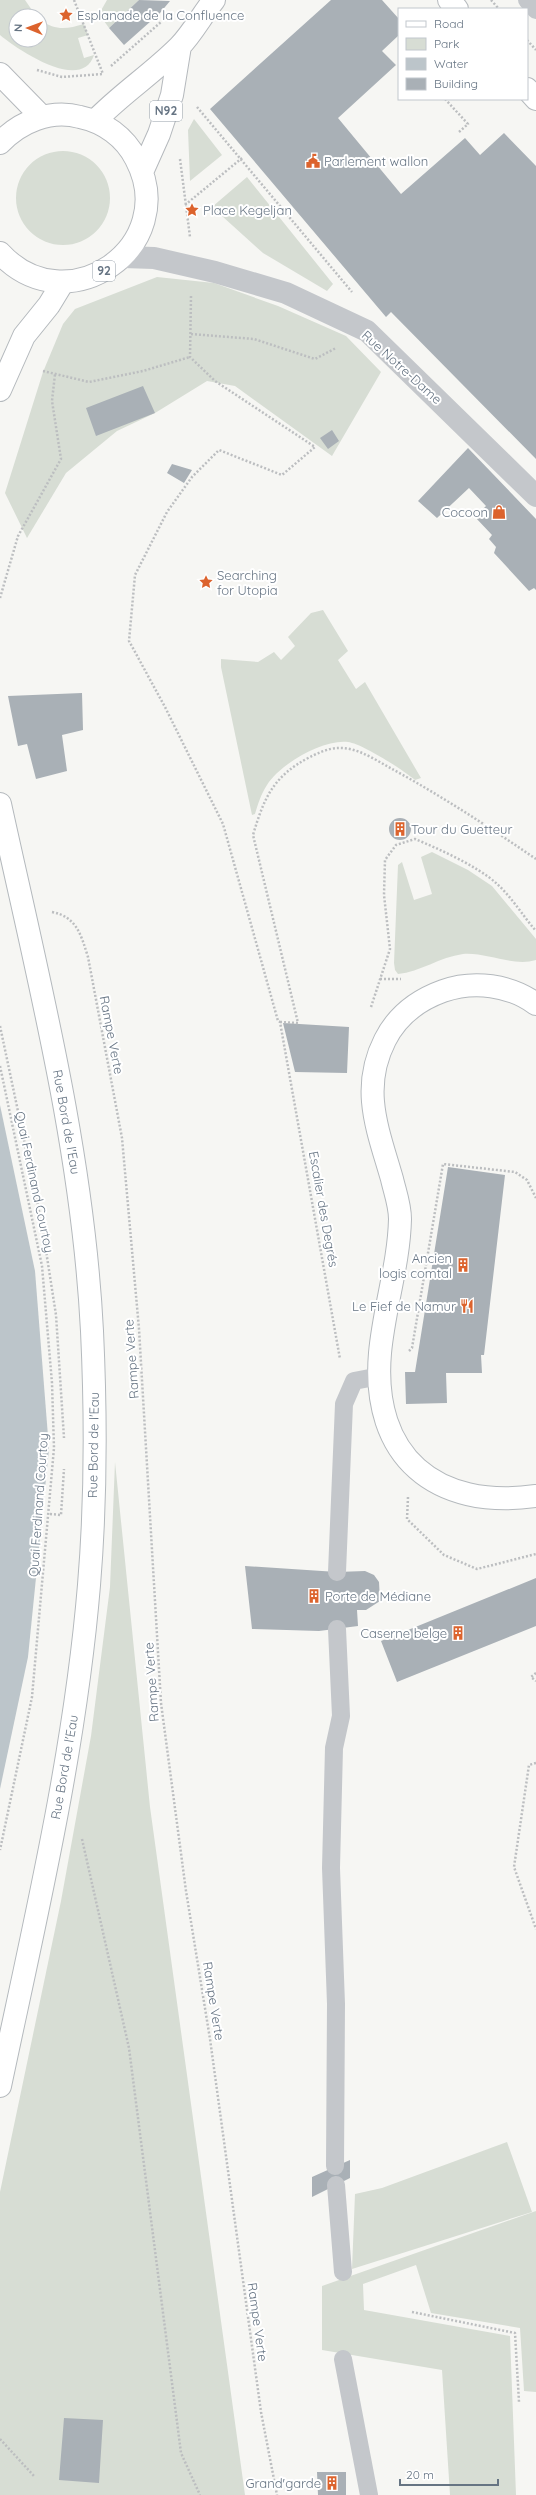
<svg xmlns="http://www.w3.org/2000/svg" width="536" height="2495" viewBox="0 0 536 2495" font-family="Quicksand,sans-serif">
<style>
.green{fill:#d7ddd4}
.water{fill:#bcc5ca}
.building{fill:#a9b0b6}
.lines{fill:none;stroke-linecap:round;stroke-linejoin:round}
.secondary-casing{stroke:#b4b9bd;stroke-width:24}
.primary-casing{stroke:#b5b9bd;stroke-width:24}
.path{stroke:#bcbec0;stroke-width:2.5;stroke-dasharray:2 2;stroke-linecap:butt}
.lane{stroke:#c4c7cb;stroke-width:18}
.street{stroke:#c4c7cb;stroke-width:22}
.secondary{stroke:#fff;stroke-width:22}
.primary{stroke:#fff;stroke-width:22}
.labels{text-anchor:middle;stroke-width:4;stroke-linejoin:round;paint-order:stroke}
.shield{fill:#fff;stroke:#949ea8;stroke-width:1}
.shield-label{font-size:12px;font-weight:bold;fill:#667483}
.poi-label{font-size:13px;fill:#667483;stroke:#fff;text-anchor:start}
.street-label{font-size:13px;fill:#667483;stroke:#fff}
</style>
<rect width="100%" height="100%" fill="#f6f6f3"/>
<path class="green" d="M0,0h25l11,16h-20v24h24v-20c16,11 27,9 44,4l4,11 -10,3 6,20 10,-3c-12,38 -76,-5 -94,-20z
M107,0h32l-30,28 -10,-14z
M194,119l28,36 -32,26 -2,-51z
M16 198a47 47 0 1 1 94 0a47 47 0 1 1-94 0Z
M247,177l86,107 -6,7 -64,-38 -51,-46z
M157,277l57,6 64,23 68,30 35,36 -49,84 -97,-70 -28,-5 -52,32 -38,18 -51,42 -39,65 -22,-45 38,-121 20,-48 12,-15z
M323,610l25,41 -10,9 18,29 9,-7 56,96 -6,2c-12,-10 -52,-36 -67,-38 -25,-3 -68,22 -81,43 -6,9 -9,19 -12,29l-3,1 -31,-148v-8l37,3 16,-10 7,8 14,-14 -7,-9 23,-24z
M432,852l36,18 24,16 44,53v21c-23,7 -49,-8 -73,-6 -23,3 -43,18 -65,20l-3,-4 -1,-7 4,-98 4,-3 12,38 18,-6 -11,-37z
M115,1462l35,345 95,688h-245v-303l61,-291 30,-165 19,-149z
M507,2142l25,70 -180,57 3,-75 27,-6z
M536,2211v181l-12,-1 -4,-63 -89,-15 -15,-48 -53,19 1,26 146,26 6,159h-66l-8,-125 -120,-20v-64z"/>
<path class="water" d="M0,1105l35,166 14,178 -21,208 -28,132z"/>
<path class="building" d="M139,0l31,1 -10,12 -36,32 -15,-17z
M331,0h51l17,19v16l-17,16 14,14 -58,53 63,76 64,-56 15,17 24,-22 32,33v293l-145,-147 -5,5 -176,-208z
M143,386l12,27 -59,23 -10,-28z
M332,430l7,11 -11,8 -8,-11z
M468,448l68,71v71l-2,-2 -5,3 -35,-38 2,-6 -7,-8 3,-4 -17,-18 11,-11 -17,-18 -32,30 -19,-17z
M172,464l20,6 -8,13 -17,-10z
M82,693l1,37 -21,5 5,36 -31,8 -9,-35 -9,2 -10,-50z
M389 829a11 11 0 1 1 22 0a11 11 0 1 1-22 0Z
M283,1023l66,4 -2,46 -52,-1z
M448,1167l57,8 -21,180h-3l1,18h-36l1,30 -41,1 -1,-32h10z
M245,1566l92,6 28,-1 9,4 5,7 1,19 -14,9h-9l1,16 -39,5 -67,-2z
M536,1578v48l-139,56 -16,-41z
M350,2160v18l-38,19v-20z
M64,2418l39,2 -4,63 -40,-3z
M317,2472h29v23h-28z"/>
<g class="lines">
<defs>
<path id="secondary" d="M0,390l24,-54 25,-31 14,-23
M0,804c38,174 83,348 92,527 4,84 4,170 -3,254 -14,169 -54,335 -89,501
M536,1004c-26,-19 -62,-24 -93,-13 -25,9 -46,25 -58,49 -25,49 -7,90 7,139 3,13 8,26 8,40 -1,45 -16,89 -20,134 -9,104 56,157 156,143"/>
<path id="primary" d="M449,0l8,9
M0,74l42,43
M527,89l9,10
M95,121c26,-27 57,-47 84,-74 13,-13 23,-32 35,-47
M0,143c20,-21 50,-34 80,-26 24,5 45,20 56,42 46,87 -69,167 -136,94
M142,172l17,-38 13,-39 8,-49"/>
</defs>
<use href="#secondary" class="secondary-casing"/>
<use href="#primary" class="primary-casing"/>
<path class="path" d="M74,0l29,74
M491,0l8,9
M527,40l9,10
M111,66l50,-44
M37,70l25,7 41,-3
M445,99l23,25 -9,8
M197,107l155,185
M180,159l10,78
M185,205l57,-47
M191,296l-1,61 25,24 100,66 -33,28 -63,-25 -27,27 -25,35 -32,63 -6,66 36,66 58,117 55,197 2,1 60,337
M191,334l63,5 61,20 21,-11
M43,371l46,11 54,-11 47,-14
M0,598l18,-62 43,-77 -9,-58 3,-27
M52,912c25,5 29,23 36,45l34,181 17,191 22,374 25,188 24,148 51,373 16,83
M380,979h21
M371,1007l19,-58 -6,-54 1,-35 11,-15 19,-6c24,10 62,27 81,44 15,13 27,33 40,48
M280,1022l18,1 -45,-188c11,-37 20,-59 57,-78 8,-4 19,-9 28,-9 20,-1 39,13 56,22 49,27 95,57 142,89
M0,1026l42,199 14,90 8,123
M0,1066l42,200 10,117 2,65 -22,249 -32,153
M409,1351l3,-3 31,-184 72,8 12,8 9,18
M408,1497l-1,22 37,36 33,14 59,-15
M50,1514l11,1 3,-46
M536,1673l-5,4 5,4
M536,1763l-7,2 -15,102 22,62
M82,1839l47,209 52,405 19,42
M412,2312l103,21 4,69
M0,2439l34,37"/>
<path class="lane" d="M527,0l9,10
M337,1572l7,-168 10,-23 26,-5
M335,2166l1,-162 -5,-136 3,-120 7,-32 -4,-87
M336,2185l7,87
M343,2359l26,136"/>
<path class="street" d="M123,257l31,1 61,14 71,21 81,38 169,165"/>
<use href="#secondary" class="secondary"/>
<use href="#primary" class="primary"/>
</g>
<defs>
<symbol id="sight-bare" viewBox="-9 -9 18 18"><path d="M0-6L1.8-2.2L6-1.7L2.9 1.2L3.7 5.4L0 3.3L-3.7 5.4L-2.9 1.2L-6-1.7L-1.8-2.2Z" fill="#dc632d" stroke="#fff" stroke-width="2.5" paint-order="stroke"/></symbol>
<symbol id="civic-bare" viewBox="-9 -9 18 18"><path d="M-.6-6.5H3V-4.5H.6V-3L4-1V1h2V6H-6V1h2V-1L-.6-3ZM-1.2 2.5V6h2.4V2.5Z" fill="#dc632d" stroke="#fff" stroke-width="2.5" paint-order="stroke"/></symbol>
<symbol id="shop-bare" viewBox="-9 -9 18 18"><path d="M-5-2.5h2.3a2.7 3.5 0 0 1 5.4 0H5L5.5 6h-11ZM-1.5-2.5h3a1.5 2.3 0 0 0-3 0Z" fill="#dc632d" stroke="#fff" stroke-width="2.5" paint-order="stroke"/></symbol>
<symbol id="building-bare" viewBox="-9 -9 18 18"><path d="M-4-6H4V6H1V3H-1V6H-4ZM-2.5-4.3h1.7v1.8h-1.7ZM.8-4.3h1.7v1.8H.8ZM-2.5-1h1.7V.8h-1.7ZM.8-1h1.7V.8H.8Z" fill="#dc632d" stroke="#fff" stroke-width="2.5" paint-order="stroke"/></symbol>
<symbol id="restaurant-bare" viewBox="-9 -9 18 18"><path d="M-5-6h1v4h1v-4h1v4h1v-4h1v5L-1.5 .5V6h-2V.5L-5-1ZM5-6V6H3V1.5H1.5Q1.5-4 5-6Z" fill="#dc632d" stroke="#fff" stroke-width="2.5" paint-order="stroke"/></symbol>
</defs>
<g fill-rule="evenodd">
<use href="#sight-bare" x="56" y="5" width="20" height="20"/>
<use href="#civic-bare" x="303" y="151" width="20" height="20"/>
<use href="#sight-bare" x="182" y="200" width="20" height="20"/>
<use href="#shop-bare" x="489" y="502" width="20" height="20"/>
<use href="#sight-bare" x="196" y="572" width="20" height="20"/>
<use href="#building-bare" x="390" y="819" width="20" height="20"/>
<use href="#building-bare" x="453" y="1255" width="20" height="20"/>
<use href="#restaurant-bare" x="457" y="1296" width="20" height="20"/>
<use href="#building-bare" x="304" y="1586" width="20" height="20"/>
<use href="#building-bare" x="448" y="1623" width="20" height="20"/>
<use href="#building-bare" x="322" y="2473" width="20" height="20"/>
</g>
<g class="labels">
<g class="shield">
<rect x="150" y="101" width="32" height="20" rx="3"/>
<rect x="93" y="261" width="22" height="20" rx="3"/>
</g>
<g class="shield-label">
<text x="166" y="115">N92</text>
<text x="104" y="275">92</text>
</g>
<g class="poi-label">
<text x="77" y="20">Esplanade de la Confluence</text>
<text x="324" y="166">Parlement wallon</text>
<text x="203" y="215">Place Kegeljan</text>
<text x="488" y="517" text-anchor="end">Cocoon</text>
<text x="217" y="580">Searching<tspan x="217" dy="15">for Utopia</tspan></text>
<text x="411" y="834">Tour du Guetteur</text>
<text x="452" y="1263" text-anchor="end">Ancien<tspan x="452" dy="15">logis comtal</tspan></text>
<text x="456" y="1311" text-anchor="end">Le Fief de Namur</text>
<text x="325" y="1601">Porte de Médiane</text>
<text x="447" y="1638" text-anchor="end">Caserne belge</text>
<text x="321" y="2488" text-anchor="end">Grand'garde</text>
</g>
<g class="street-label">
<text transform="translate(402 367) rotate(42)" y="5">Rue Notre-Dame</text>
<text transform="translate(112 1035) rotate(79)" y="5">Rampe Verte</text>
<text transform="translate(67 1122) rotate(80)" y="5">Rue Bord de l'Eau</text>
<text transform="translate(35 1182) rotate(78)" y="5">Quai Ferdinand Courtoy</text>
<text transform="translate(324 1209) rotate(80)" y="5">Escalier des Degrés</text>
<text transform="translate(131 1359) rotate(-94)" y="5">Rampe Verte</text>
<text transform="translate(93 1445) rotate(-89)" y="5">Rue Bord de l'Eau</text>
<text transform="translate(38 1505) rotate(-86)" y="5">Quai Ferdinand Courtoy</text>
<text transform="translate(151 1682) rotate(-94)" y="5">Rampe Verte</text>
<text transform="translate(64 1767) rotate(-80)" y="5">Rue Bord de l'Eau</text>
<text transform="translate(214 2001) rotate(81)" y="5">Rampe Verte</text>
<text transform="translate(258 2322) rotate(82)" y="5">Rampe Verte</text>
</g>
</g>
<rect x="398" y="8" width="130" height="92" fill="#ffffff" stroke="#c2c7cd"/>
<rect x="406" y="21" width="20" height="6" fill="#ffffff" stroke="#c2c7cd"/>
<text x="434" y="28" font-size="12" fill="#667483">Road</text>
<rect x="406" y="38" width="20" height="12" fill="#d7ddd4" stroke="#c2c7cd"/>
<text x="434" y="48" font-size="12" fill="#667483">Park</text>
<rect x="406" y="58" width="20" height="12" fill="#bcc5ca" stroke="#c2c7cd"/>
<text x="434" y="68" font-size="12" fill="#667483">Water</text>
<rect x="406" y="78" width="20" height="12" fill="#a9b0b6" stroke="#c2c7cd"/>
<text x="434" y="88" font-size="12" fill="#667483">Building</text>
<g transform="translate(28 28) rotate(271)"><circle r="19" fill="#ffffff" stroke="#c2c7cd"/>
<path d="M0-3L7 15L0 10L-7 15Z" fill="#dc632d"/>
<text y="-6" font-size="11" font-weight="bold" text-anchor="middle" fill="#667483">N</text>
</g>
<path d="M400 2479v6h98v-6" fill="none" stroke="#667483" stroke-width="2"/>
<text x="406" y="2479" font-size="12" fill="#667483" stroke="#ffffff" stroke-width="3" paint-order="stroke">20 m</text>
</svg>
